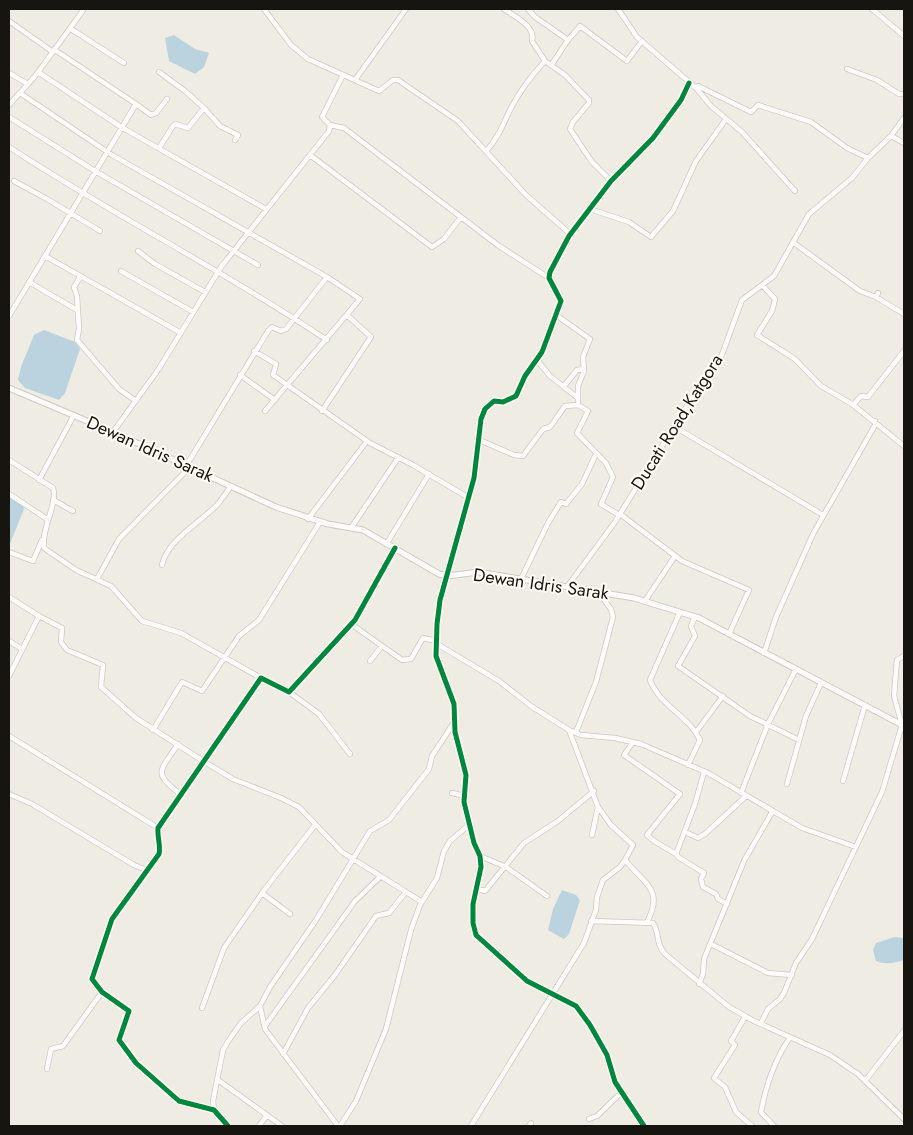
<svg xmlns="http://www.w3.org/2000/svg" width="913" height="1135" viewBox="0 0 913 1135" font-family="Jost,sans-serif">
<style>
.water{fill:#bad3de}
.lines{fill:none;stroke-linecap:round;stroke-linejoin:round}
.minor-casing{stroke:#cccac4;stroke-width:6}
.major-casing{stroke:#cccac4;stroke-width:7}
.minor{stroke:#fdfcfb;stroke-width:4.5}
.major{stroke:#fdfcfb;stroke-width:5}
.cycleway-casing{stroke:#fffcf3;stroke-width:8}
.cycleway{stroke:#00873e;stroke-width:5}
.labels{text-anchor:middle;stroke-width:4;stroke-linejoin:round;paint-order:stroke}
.street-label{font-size:18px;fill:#171510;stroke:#fffcf3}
</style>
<rect width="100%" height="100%" fill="#efece4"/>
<path class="water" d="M174,35l21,14 14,4 -5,14 -9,7 -26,-13 -4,-23z
M44,330l31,12 5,7 -15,44 -6,7 -34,-12 -7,-8 3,-13 13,-32z
M9,495l14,11 1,3 -15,37z
M562,890l14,5 4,5 -11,34 -5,5 -16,-9 5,-21z
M894,937l10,1v22c-9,3 -18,5 -28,1l-3,-11 3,-7z"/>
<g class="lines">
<defs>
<path id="minor" d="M264,9l27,36 17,14 71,32 14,-11h5l60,41 68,74 42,37 1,4
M528,9l7,8 33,23 -16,24
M618,9l19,28 59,51 2,-2 53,26 7,-7 53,17 36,26 21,10
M872,9l32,27
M9,21l44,31
M71,29l53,34
M568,40l12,-14 47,35 15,-20
M545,61l20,14 24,25v3l-16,19 -3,7 22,33 19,19
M847,69l30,11 22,14h5
M38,72l83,55 145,82
M159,72l26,19 19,17
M9,73l19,11
M355,80l51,-71
M696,88l15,18 31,26 53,59
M20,93l92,62 215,122 33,22 -95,112
M136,104l15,11 5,-2 11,-14
M9,105l27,-30 48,-66
M9,117l86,54 163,94
M330,125l14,3 155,118 50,32
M891,136l13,-18
M9,147c104,68 215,124 318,193
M159,148l14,-22 2,-2 13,4 16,-20 16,18 18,9 -3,5
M486,151c12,-12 17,-27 24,-41 9,-18 22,-35 35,-49l-13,-20c4,-15 -17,-24 -28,-32
M310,155l122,92 12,-8 17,-22
M14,181l33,18 53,32
M590,209l39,13 22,15 22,-26 23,-50 30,-42
M794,243l66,48 16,6
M138,251l17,13 50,28
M45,256l136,77
M121,271l72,41
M80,277l-6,10 3,9 2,33 -2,11 42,49 17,12
M29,282l48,28
M762,285l13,14 -3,12 -15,24 38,24 26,27 31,18 52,42
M878,293l-2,4 28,17
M556,315l34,24 -7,18 1,14 -6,15v19l10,6 -11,22 29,30 7,14 -12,27 18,11
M9,316l127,-212 -81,-54
M254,351l22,13 -3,11 97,68 43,22 56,33
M537,360l13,16 28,22
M240,375l35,25
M564,386l13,-16 7,-1
M853,405l8,-9 7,1 36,-46
M322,411l49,-74 -23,-21
M675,427l148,88
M113,432l45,-62 63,-103 108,-136 1,-6 -8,-8 21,-42
M477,439l37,16 9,1 20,-27 7,-2 15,-21 13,-1
M9,460l44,28c5,16 -12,40 -9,60l32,22 35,16 31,35 39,12 80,45
M186,466l82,-135 4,-4 9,4 5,-2 41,-52
M39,480l35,-65
M9,494l38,25
M53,500l20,11
M620,514l62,47 67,29 -20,44
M308,519l59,-78
M351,528l47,-70
M387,543l42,-69
M9,552l24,9 9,-21
M162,565c5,-25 39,-43 55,-60 5,-6 10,-13 14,-19
M97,579l22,-40 71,-72
M521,579l27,-56 13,-21 5,2 16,-20 14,-30
M567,587l48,-65 80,-129 18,-21 7,-12 22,-60 32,-24 35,-62 43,-36 16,-20 23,-22 13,7
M9,597l30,19 -30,60
M645,601l30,-45
M680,612l-30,68c10,26 39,36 50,60l-12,25
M39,616l23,12 -1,14 6,8 36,15 -2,22 35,31 67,43 30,18 48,19 18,9 43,45 80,50
M695,617l-4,9 4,10 -17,30 72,50 49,24
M351,624l51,36 9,-1 12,-21 14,3
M9,641l13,8
M437,644l62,37 32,25 38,24 12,5 34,3 26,6 67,29 94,55 54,19
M764,653l12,-36 37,-83 62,-109v-4
M370,661l11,-14
M289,692l30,22 31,40
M153,730l29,-48 20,9 37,-55 20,-16 61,-98
M569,730l29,77 13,18 22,20 -8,15c18,23 40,29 22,62
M576,732l20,-50 17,-65 -2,-8 -13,-17
M696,732l27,-36
M9,736l149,92
M633,742l-9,13 56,39 -33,41 7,6 22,13
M178,744c-18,28 -26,28 2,50
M704,772l-9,32 -19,50 2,3 26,16 -3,6 2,8 13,7 2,5 9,5
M843,781l22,-76
M787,784l19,-68 15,-33
M452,793l13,3
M741,793l27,-69 28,-55
M9,794l23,10 102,61 12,5
M685,832l13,6 7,-4 41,-38
M592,835l6,-28
M480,856l26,11 41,29
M477,889l8,2 39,-48 34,-22 36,-30
M262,893l28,21
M591,921l62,2c7,10 2,20 12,31l64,53 25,14 76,34 28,19 46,45
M711,944l57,29 24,2
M699,984l4,-10 1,-15 40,-98 28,-49
M260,1006l5,23 73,97
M202,1008l22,-60 41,-59 50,-64
M745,1017l-14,24 4,4 -21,33 11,9 11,25 16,14
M761,1023l7,-14 12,-10 4,-6 12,-30 16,-24 70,-147 20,-67 -8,-29 3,-36 7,-4
M265,1026l90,-125 26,-25
M283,1054l25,-46 27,-33 41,-59 13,-3 16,-20
M47,1069l4,-20 12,-3 39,-54
M218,1080l64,46
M865,1081l39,-50
M214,1110l-1,-9 10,-51 6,-10 12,-17 19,-17 10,-19 46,-67 54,-89 19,-11 40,-51 3,-13 23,-35
M589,1119l8,-3 25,-24
M228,1126l-14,-16 -35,-9 -43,-38 -17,-23 10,-29 -27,-19 -10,-13 20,-60 47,-65c2,-9 -2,-16 -1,-26l103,-150 28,14 66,-72 40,-72
M259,1126l8,-11
M340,1126l16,-25 30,-72 25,-99 9,-25 17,-27 7,-27 6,-10 20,-17
M471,1126l113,-183 12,-33 1,-13 6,-17 17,-13 5,-7
M529,1126l2,-3
M644,1126l-29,-44 -8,-27 -17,-30 -14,-19 -49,-25 -51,-46 -3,-12v-19l8,-37 -1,-11 -6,-13 -10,-41 2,-27 -11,-43 -1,-28 -18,-48 1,-32 3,-24 34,-122 7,-59 4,-10 9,-8 9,1 13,-6 9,-20 17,-24 19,-51 -12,-23 1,-6 19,-36 42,-55 42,-43 28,-38 8,-17
M774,1126l-13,-14c5,-28 13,-51 29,-75"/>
<path id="major" d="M9,388l104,44 163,75 52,17 35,6 76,44 9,2 30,-4 156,26 65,20 205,108"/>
</defs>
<use href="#minor" class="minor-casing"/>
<use href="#major" class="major-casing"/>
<use href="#minor" class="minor"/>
<use href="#major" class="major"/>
<defs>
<path id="cycleway" d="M228,1126l-14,-16 -35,-9 -43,-38 -17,-23 10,-29 -27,-19 -10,-13 20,-60 47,-65c2,-9 -2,-16 -1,-26l103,-150 28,14 66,-72 40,-72
M644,1126l-29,-44 -8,-27 -17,-30 -14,-19 -49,-25 -51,-46 -3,-12v-19l8,-37 -1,-11 -6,-13 -10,-41 2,-27 -11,-43 -1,-28 -18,-48 1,-32 3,-24 34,-122 7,-59 4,-10 9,-8 9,1 13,-6 9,-20 17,-24 19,-51 -12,-23 1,-6 19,-36 42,-55 42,-43 28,-38 8,-17"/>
</defs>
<use href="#cycleway" class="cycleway-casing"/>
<use href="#cycleway" class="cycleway"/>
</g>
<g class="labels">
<g class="street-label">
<text transform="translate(677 422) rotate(-58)" y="6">Ducati Road,Katgora</text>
<text transform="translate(150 449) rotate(24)" y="6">Dewan Idris Sarak</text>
<text transform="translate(541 584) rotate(8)" y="6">Dewan Idris Sarak</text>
</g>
</g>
<rect width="913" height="1135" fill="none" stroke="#171510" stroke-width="20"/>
</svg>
